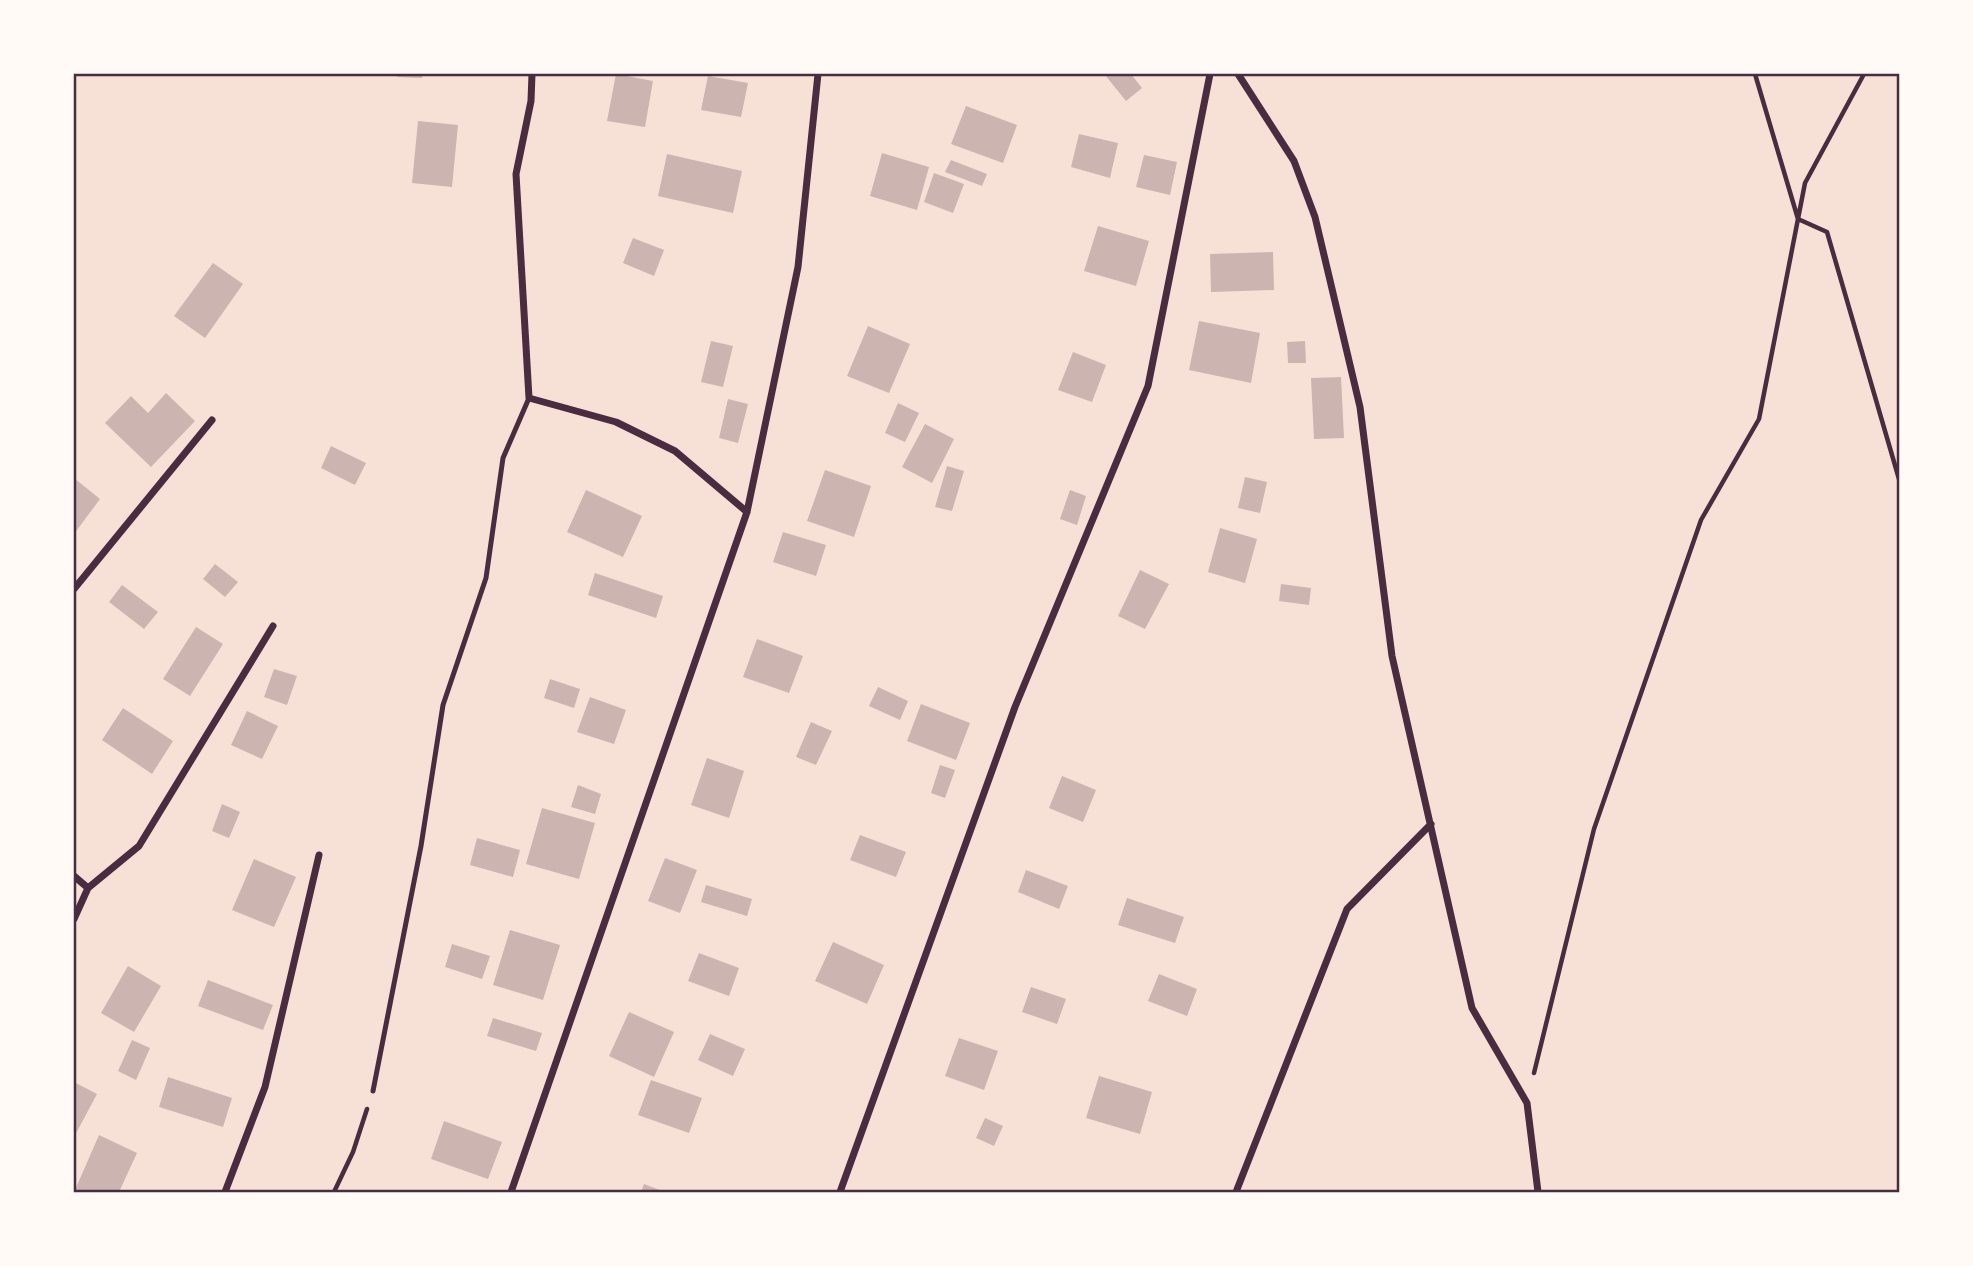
<svg xmlns="http://www.w3.org/2000/svg" width="1973" height="1266" viewBox="0 0 1973 1266" font-family="Merriweather,serif">
<style>
.building{fill:#ccb4b1}
.lines{fill:none;stroke-linecap:round;stroke-linejoin:round}
.path{stroke:#4a2c40;stroke-width:4.5}
.service{stroke:#4a2c40;stroke-width:5}
.minor{stroke:#4a2c40;stroke-width:7}
.neatline{fill:none;stroke:#4a2c40;stroke-width:2.5}
</style>
<rect width="100%" height="100%" fill="#f7e1d7"/>
<path class="building" d="M397,74h26l-1,4 -25,-1z
M616,74l37,7 -8,46 -38,-6z
M1107,74h24l11,14 -16,13 -21,-26z
M708,76l40,7 -7,34 -40,-7z
M966,106l51,19 -14,38 -52,-19z
M418,121l40,4 -6,62 -40,-4z
M1079,134l39,9 -8,35 -39,-11z
M882,153l47,14 -12,43 -47,-14z
M667,154l75,17 -9,42 -75,-17z
M1144,155l33,7 -7,33 -34,-8z
M951,160l36,14 -5,12 -37,-14z
M934,173l30,11 -11,29 -29,-11z
M1098,226l51,15 -13,45 -52,-15z
M633,238l31,12 -10,26 -31,-13z
M1273,252l1,38 -63,2 -1,-38z
M213,263l30,21 -38,54 -31,-22z
M1199,321l61,12 -9,50 -62,-13z
M868,326l42,18 -21,49 -42,-17z
M711,341l22,5 -10,41 -22,-5z
M1305,341l1,22h-18l-1,-21z
M1073,352l33,13 -14,37 -34,-12z
M1341,377l3,61 -30,1 -3,-61z
M166,393l29,28 -44,46 -46,-44 26,-27 17,17z
M728,399l20,5 -10,39 -19,-5z
M898,403l21,10 -14,29 -20,-9z
M925,424l29,15 -22,44 -30,-16z
M331,446l35,17 -11,22 -34,-17z
M947,466l17,5 -12,40 -17,-4z
M825,470l46,16 -17,51 -47,-16z
M1245,477l22,5 -7,31 -22,-5z
M74,478l26,21 -26,35z
M586,490l56,26 -19,41 -56,-25z
M1070,490l16,6 -9,29 -17,-6z
M1220,528l37,11 -12,44 -37,-11z
M783,532l43,13 -10,31 -43,-14z
M215,564l23,18 -13,15 -22,-18z
M1140,570l29,14 -24,45 -27,-13z
M595,573l68,23 -7,22 -68,-23z
M1281,584l30,4 -2,17 -30,-4z
M122,585l36,27 -14,17 -35,-27z
M196,627l27,17 -33,52 -27,-17z
M757,639l46,17 -14,37 -46,-16z
M274,669l23,7 -10,29 -23,-8z
M550,679l30,10 -6,19 -30,-10z
M878,687l30,14 -8,19 -31,-14z
M590,697l36,13 -12,34 -37,-12z
M921,704l49,19 -14,37 -49,-19z
M123,708l50,33 -21,33 -50,-34z
M247,711l31,15 -16,33 -31,-14z
M811,722l21,9 -16,34 -20,-8z
M707,758l37,13 -15,47 -38,-13z
M940,765l15,5 -10,28 -14,-5z
M1062,776l34,14 -13,32 -34,-14z
M578,785l23,9 -6,20 -24,-7z
M222,804l18,8 -11,26 -17,-7z
M542,808l53,15 -16,56 -53,-15z
M860,835l46,17 -10,25 -46,-17z
M477,838l43,12 -7,27 -43,-12z
M665,858l32,12 -17,43 -32,-12z
M254,859l42,18 -22,50 -42,-17z
M1026,870l42,16 -9,23 -41,-17z
M706,885l46,14 -5,17 -46,-14z
M1127,898l57,19 -9,26 -57,-18z
M510,930l50,15 -17,55 -50,-15z
M833,942l51,23 -17,39 -52,-23z
M452,944l38,12 -8,23 -37,-12z
M699,953l40,15 -10,28 -41,-15z
M128,966l33,20 -27,46 -33,-19z
M1159,974l38,15 -10,27 -39,-15z
M208,980l65,25 -10,25 -65,-24z
M1031,987l35,12 -9,25 -35,-12z
M629,1012l45,20 -20,45 -45,-21z
M493,1018l49,15 -6,18 -49,-15z
M710,1034l35,15 -12,27 -35,-16z
M959,1038l39,13 -14,39 -39,-14z
M132,1040l18,8 -14,32 -18,-9z
M1099,1076l53,16 -12,42 -54,-16z
M168,1077l64,21 -9,29 -64,-20z
M651,1080l51,18 -13,35 -51,-18z
M74,1082l23,12 -23,43z
M985,1118l18,8 -9,20 -18,-8z
M444,1121l58,21 -14,37 -57,-20z
M99,1135l38,18 -18,39 -44,-2z
M644,1184l21,8h-24z"/>
<g class="lines">
<path class="path" d="M1755,74l43,145 29,13 72,247
M1534,1073l60,-244 107,-309 58,-101 46,-236 59,-109
M334,1192l19,-40 14,-43"/>
<path class="service" d="M373,1091l48,-245 22,-141 43,-127 17,-120 26,-60"/>
<path class="minor" d="M532,74l-1,27 -15,73 13,224 87,24 59,29 72,61
M1238,74l56,87 21,56 45,190 32,249 80,352 55,95 11,89
M74,589l138,-169
M74,876l14,12
M74,919l14,-31 51,-42 134,-220
M225,1192l40,-105 54,-232
M511,1192l236,-680 51,-245 20,-193
M840,1192l175,-485 133,-321 62,-312
M1236,1192l111,-283 84,-85"/>
</g>
<rect width="1973" height="1266" fill="none" stroke="#fffaf5" stroke-width="150"/>
<rect x="75" y="75" width="1823" height="1116" class="neatline"/>
</svg>
